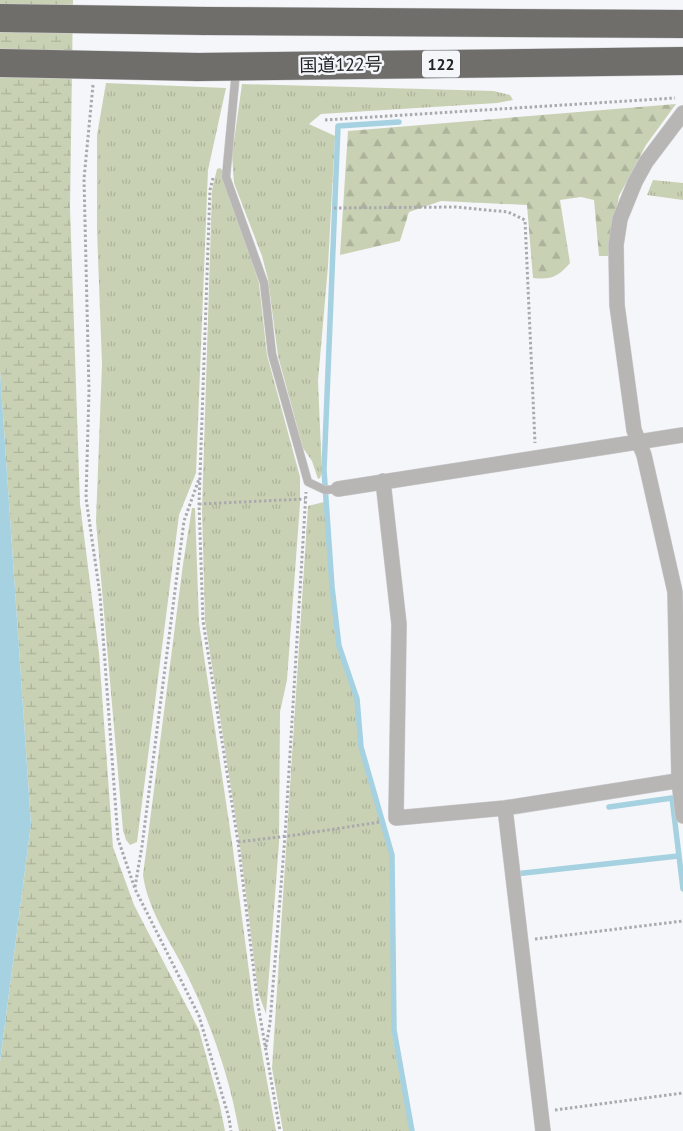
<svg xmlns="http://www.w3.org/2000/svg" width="683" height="1131" viewBox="0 0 683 1131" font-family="'PT Sans','Noto Sans JP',sans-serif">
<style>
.grass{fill:url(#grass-tufts)}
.forest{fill:url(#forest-firs)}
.wetland{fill:url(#wetland-marsh)}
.water{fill:#a5d1e0}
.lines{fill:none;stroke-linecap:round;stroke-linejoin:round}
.stream{stroke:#a5d1e0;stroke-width:5.5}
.lane-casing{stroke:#cfd0d4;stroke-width:9}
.street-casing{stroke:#cfd0d4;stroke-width:16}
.highway-casing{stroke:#cfd0d4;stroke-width:29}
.path{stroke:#a9aaad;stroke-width:3;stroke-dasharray:2.5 2.5;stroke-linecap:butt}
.lane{stroke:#b8b6b5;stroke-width:8}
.street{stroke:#b8b6b5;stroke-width:15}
.highway{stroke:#706e6b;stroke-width:28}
.highway-bridge-casing{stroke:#cfd0d4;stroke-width:29;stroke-linecap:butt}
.highway-bridge{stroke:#706e6b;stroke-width:28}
.labels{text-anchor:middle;stroke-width:5;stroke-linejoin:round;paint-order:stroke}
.shield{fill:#f5f6fa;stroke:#636365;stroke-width:1}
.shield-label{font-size:16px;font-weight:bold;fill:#242425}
.street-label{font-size:18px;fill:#242425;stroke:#f5f6fa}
</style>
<defs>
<pattern id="grass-tufts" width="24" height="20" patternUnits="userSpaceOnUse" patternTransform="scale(1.25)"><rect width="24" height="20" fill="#c9d1b4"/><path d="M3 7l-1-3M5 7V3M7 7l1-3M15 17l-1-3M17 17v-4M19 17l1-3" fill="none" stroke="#acb39b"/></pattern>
<pattern id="forest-firs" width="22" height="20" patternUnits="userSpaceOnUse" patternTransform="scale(1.25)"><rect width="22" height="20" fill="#c9d1b4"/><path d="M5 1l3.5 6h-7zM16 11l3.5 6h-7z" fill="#acb39b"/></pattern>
<pattern id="wetland-marsh" width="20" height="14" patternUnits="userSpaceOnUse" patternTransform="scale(1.25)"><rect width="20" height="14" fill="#c9d1b4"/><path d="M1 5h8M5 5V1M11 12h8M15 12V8" fill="none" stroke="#acb39b"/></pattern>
</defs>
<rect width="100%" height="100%" fill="#f5f6fa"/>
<path class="grass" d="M106,83l120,5 -18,82 -12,303 -17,42 -42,327 -7,3 -4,-5 -3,-10 -27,-309 6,-157 -5,-134v-95z
M242,84l252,7 16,4 3,5 -16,3 -176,11 -12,10 26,12 -7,130 -10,115 4,92 -2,5 -2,1 -6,-18 -9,-13 -25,-92 -10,-77 -6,-23 -28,-73 -2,-28z
M220,168l2,2 37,113 8,72 33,122v27l-13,176 -7,32 -1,131 -13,171 -8,-22 -18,-146 -35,-225 -3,-111 10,-320 5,-21z
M653,180l30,3v17l-36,-5z
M324,502l6,86 7,56 18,55 4,49 31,107 2,178 18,98h-127l-11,-63 36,-562z
M192,508h3l4,115 33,219 22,167 22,122h-37c-9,-52 -27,-104 -50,-152 -16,-34 -41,-67 -46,-104l40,-311z"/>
<path class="forest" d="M676,104l-30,41 -27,51 -11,60h-9l-5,-56 -13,-3 -21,3 10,63c-12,14 -19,17 -37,15l-6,-73 -86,-4 -32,11 -9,29 -60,14 8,-124z"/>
<path class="wetland" d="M0,0h73l-3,207 10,297 19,149 14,194 21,58 65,125 21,76 5,25h-225v-69l31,-238 -31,-453z"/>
<path class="water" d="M0,371l31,453 -31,238z"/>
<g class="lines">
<path class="stream" d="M399,122l-61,4 -14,344 8,117 7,59 18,53 4,48 31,108 2,175 18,101
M609,807l63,-9 11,91
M515,874l163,-18"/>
<defs>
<path id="lane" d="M236,71l-10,106 38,106 8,71 36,128 17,8 13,-1"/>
<path id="street" d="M683,113l-37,49 -11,20 -15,37 -4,26 1,60 17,125 10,25 31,137 4,189 4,35
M383,481l16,143 -3,194 109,-10 178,-28
M338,489l345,-54
M505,808l38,323"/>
<path id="highway" d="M205,21l478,3
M198,67l485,-6"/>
</defs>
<use href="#lane" class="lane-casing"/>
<use href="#street" class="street-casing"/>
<use href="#highway" class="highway-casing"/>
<path class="path" d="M93,85l-9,94 5,212 -3,107 14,97 18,244 17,50 64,127 30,102 2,13
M325,120l350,-22
M213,178l-3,12 -11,314 4,117 35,221 20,163 22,126
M334,208l122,-1 52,5 17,8 10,223
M199,504l106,-5
M238,842l58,-7 84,-13
M135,887l7,-41 42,-325 15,-42
M535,939l148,-18
M266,1047l4,-24 15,-187 21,-344
M555,1110l128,-17"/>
<use href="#lane" class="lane"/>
<use href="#street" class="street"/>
<use href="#highway" class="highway"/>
<defs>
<path id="highway-bridge" d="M0,18l205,3
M0,63l198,4"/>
</defs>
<use href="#highway-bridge" class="highway-bridge-casing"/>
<use href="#highway-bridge" class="highway-bridge"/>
</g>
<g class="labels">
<rect class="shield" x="422" y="50.5" width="38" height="27" rx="4"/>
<g class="shield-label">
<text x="441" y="70">122</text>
</g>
<g class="street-label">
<text transform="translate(341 65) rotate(-1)" y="6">国道122号</text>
</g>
</g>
</svg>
